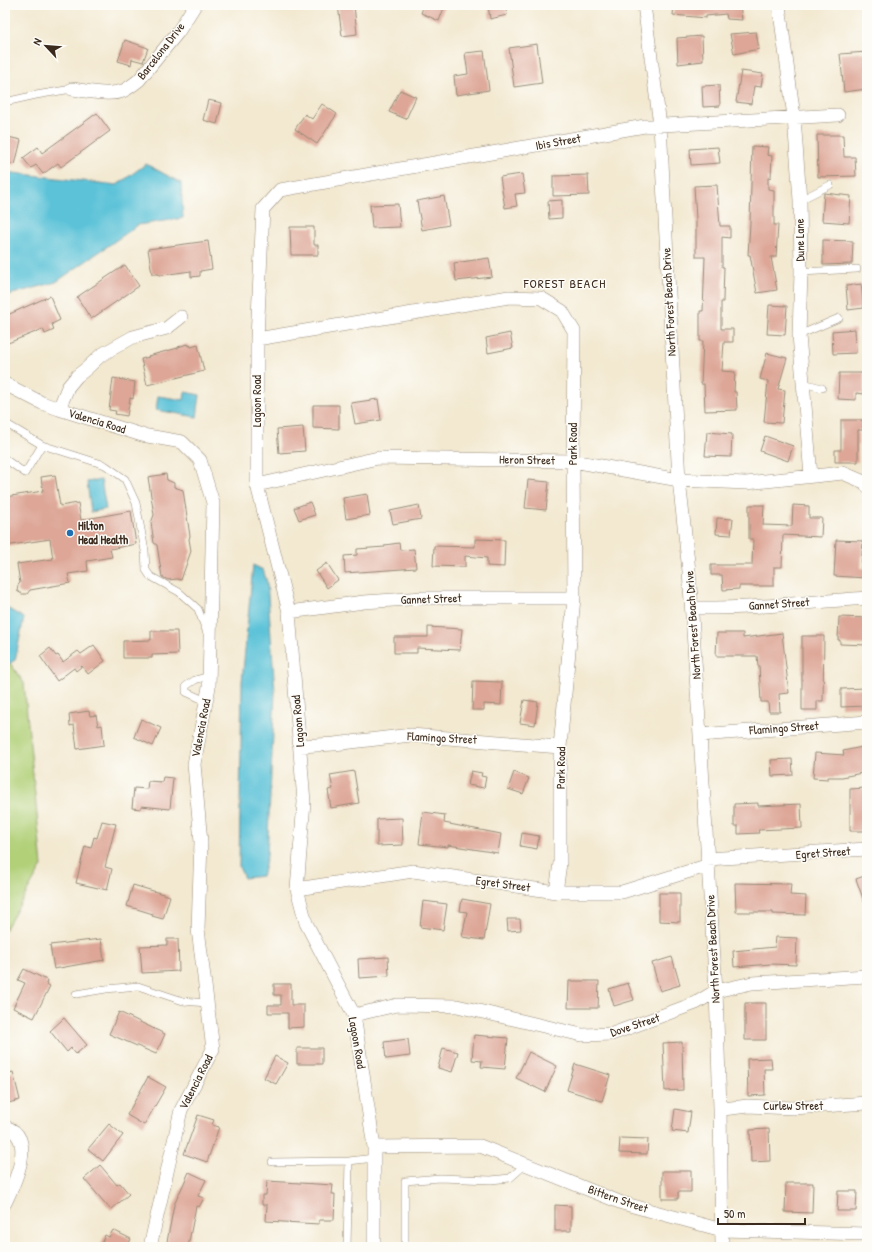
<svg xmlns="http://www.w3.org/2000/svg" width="872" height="1252" viewBox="0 0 872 1252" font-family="'Patrick Hand',sans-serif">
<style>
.green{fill:#b1d078;stroke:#767d4b}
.water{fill:#5bc2d8;stroke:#4b767b}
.building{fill:#dda696}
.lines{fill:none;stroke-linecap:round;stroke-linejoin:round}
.service-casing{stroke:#978a78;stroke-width:8}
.minor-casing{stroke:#978a78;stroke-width:14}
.service{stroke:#fff;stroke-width:7}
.minor{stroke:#fff;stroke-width:13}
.poi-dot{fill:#1f6fb2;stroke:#fdfcf7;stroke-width:1.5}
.labels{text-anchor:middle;stroke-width:3;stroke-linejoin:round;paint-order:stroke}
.street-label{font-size:12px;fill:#3b2a1e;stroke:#fdfcf7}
.poi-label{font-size:12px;font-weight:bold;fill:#3b2a1e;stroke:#fdfcf7;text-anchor:start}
.neighbourhood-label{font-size:13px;letter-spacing:1px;fill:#3b2a1e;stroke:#fdfcf7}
</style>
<rect width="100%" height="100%" fill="#fdfcf7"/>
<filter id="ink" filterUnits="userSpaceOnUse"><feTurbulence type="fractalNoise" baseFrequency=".025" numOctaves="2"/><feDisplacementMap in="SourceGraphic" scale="8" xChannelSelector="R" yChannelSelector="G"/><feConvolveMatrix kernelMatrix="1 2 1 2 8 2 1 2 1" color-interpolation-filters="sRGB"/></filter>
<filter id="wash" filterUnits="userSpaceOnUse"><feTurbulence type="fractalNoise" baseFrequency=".012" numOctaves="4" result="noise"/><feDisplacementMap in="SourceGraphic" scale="16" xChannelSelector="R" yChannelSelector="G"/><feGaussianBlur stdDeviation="0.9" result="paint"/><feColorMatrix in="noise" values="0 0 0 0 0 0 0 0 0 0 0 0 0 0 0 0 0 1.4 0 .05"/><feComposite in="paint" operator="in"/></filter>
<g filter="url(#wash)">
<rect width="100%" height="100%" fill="#f3e9d1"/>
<path class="green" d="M5,656l19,27 18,183 -37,64z"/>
<path class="water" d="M146,164l35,19 2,35 -45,7 -82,57 -51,14v-124l112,13z
M185,392l15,3 -3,22 -41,-7 2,-14 26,4z
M101,480l5,29 -15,3 -4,-30z
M253,565l10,5 4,12 8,110 -8,164 -5,20 -18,2 -5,-11 3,-185z
M5,607l19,11 -9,42 -10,6z"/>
<g id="blocks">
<path class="building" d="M338,5h16l3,29 -15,2z
M424,5h21l-6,16 -18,-8z
M488,5h17l2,10 -17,4z
M674,5h66l2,15 -15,-1 -1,-5 -20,2v2l-33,-3z
M756,32l3,17 -25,5 -4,-20z
M702,36l1,25 -25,3 -1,-26z
M125,40l23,8 -5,14 -11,-3 -1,6 -13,-4z
M537,44l5,39 -28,4 -5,-39z
M484,51l5,39 -33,5 -2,-19 14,-2 -3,-21z
M867,52v37l-23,3 -4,-38z
M741,71l22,3 -2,13 -7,-1 -3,18 -15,-2z
M719,85l1,21 -17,1 -1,-21z
M400,90l16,7 -10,22 -17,-7z
M208,100l14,3 -5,21 -14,-4z
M322,104l15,10 -20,30 -22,-15 10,-15 7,5z
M97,113l13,18 -49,36 -3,-4 -15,11 -7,-9 -5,3 -8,-10 15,-11 4,6z
M817,135h26l1,22h11l1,19 -38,1z
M8,137l13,3 -6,25 -10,-3v-15z
M752,146l16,1 -1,8 5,1 -1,21 -3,1v11l6,1v35h4l-2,32h-5l6,33 -20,3 -7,-38h-2l2,-32z
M718,147l2,16 -29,2 -1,-16z
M522,174l3,19 -10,1 2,12 -12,2 -5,-31z
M588,175l1,20 -36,1v-20z
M717,185l3,41h10v12l-8,-1v30h2l-1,32v3h-2v27h12v13h-9l-2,29 13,1 -1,20h2l1,18 -32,1 -1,-27h-3l2,-43h-3v-30h3l2,-54h-9v-38l-2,-33z
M824,193l27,3 -2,27 -27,-2z
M444,196l5,29 -27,5 -5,-29z
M562,200v18l-13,1 -1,-18z
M398,204l2,23 -28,1 -2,-23z
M290,227h24v18h4v10h-27z
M823,240l30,1 -1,23 -29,1z
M208,241l4,28 -12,2v5l-9,1v-6l-29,4h-3v-1h-7l-4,-25z
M489,258l3,19 -36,4 -2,-18z
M125,265l14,21 -48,33 -14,-22z
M861,284l3,24 -16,2 -2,-24z
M50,296l10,24 -8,4 2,6 -9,4 -2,-5 -35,14 -3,-6v-21z
M769,305l18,1 -2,29 -18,-1z
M855,329l1,24 -23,1 -1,-23z
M510,333l3,15 -25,5 -2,-15z
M187,344l1,2 2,-1 1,2 7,-2 6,26 -57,14 -6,-26 8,-2 -1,-1 30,-8v-1z
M767,353l20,5 -9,31 7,1 -3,33 -18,-1 4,-41 -8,-2z
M839,373h25v21l-8,-1v7l-18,-1z
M113,378l22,4 -2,17 -3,-1 -3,18 -12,-2 1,-3 -7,-1z
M378,399l3,21 -26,4 -4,-21z
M313,405h26v24l-26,-1z
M841,420h26v10h-9v32h-23v-12h6z
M303,427l2,24 -26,2 -2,-24z
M707,432l25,2 -1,23 -26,-1z
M765,436l28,10 -5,15 -28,-10z
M166,474l1,6 7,3v4l9,3 7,46 -1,3 2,12 -10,29 -4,-1 -9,1 -6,-3 -5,-32 -3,-2 -3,-20 3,-8 -6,-38z
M55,475l5,31 18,-3 3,17 50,-9 5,33 -26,5 2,8 -25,4 1,10 -20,3 2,9 -40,7 -3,4h-5l-5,-3 1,-6 2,-2 -3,-19 36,-5 -3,-20 -45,7v-49l38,-6 -2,-14z
M528,480l21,2 -3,28 -21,-2z
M367,494l3,21 -24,4 -3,-21z
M310,502l5,13 -16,5 -5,-12z
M419,505l2,14 -28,5 -3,-13z
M749,505h15l-1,20 29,1 1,-21 16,1v12h13l-1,19 -38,-2 -1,32h-8v19h-35v3l-16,1 -1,-15h-11v-10h41l1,-26h-4z
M717,518l16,1 -2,16 -15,-1z
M475,539l30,1 -1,27 -17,-1v-8l-22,-2v11l-32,-1 1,-20 41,1z
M836,540l27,1 -2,27h5v10l-32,-2z
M399,543l1,7 14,-1 2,19 -71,5 -1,-17 13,-1v-6l28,-2v-2z
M327,563l11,17 -11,8 -11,-17z
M839,617l28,1v27l-27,-1v-4h-2z
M428,627l34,2 -2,21 -43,-2v5h-23v-16h34z
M151,631h26l1,23 -26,1v3h-29v-17l28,-1z
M717,633h26v5l39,-5 7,60 -10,1 1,18h-11l-1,-10h-7l-2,-36h-1l-1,-10h-41z
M802,636h22l-1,65h-6v9h-15z
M94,645l11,16 -17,13 -6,-8 -6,5 -2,-3 -17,13 -17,-25 10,-8 6,8 2,-1 5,7 15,-11 3,3z
M473,681l29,1 -1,23 -17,-1v6h-12z
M867,688v18l-26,1v-18z
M524,700l14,2 -3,23 -15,-2z
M89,711l1,5 6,-1 2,11 4,-1 2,20 -27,4 -3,-24 -4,1 -1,-12z
M141,719l20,9 -8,18 -19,-9z
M867,746v26l-25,5h-14v2l-15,-1 2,-25 29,2 -1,-4z
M792,759l1,16 -21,1 -1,-16z
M354,771l5,32 -28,5 -3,-18 5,-1 -3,-14z
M471,771l11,2 -1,3 5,1 -2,11 -16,-3z
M514,772l15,6 -6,16 -15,-5z
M163,777l10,1 -3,31 -29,-3v3l-9,-1 2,-20 13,1 1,-8 14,1z
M865,788l2,43h-17v-42z
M758,803v3l43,-2 1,24 -44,2 1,3 -21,1v-8h-4v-22z
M423,812l22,3 -1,8 57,11 -3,19 -50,-8v2l-29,-3z
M402,818l1,27 -26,1v-27z
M102,821l14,3 -11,43 7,2 -5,21 -31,-7 9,-37 6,2 3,-11 3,1z
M522,833l17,3 -2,13 -17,-3z
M867,875v32h-1l-10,-28z
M735,883l56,1 -1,11 16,1 -1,19 -32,-1v-2h-37z
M133,885l37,11 -7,23 -11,-3 1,-2 -26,-8z
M659,893h21v29l-21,-1z
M462,899l28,5 -6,36 -22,-3 5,-25 -7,-1z
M423,901l24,3 -4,26 -23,-3z
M507,919h13l1,11 -13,1z
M776,937l21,1 -1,27 -25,-1 -37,3 -1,-16 42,-4z
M101,939l3,21 -50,9 -4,-24z
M167,939h11l1,32 -37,2 -2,-27 27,-1z
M388,957l1,19 -30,2 -1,-19z
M672,957l8,28 -20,6 -8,-28z
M24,969l23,11 -1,4 4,2 -16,32 -21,-10 12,-25 -7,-3z
M569,981h30l-1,27h-30z
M628,983l6,17 -20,6 -5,-17z
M274,984h17v21h13v22l-16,1v-15h-20v-8h13v-10h-7z
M745,1003h21v37h-21z
M119,1012l46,22 -9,20 -47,-20z
M64,1018l23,27 -11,9 -5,-6 -4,4 -17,-21z
M474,1035l34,3 -3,31 -24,-2 1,-6 -10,-1z
M408,1039l2,17 -24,3 -2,-17z
M682,1042l1,48 -18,1 -2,-48z
M297,1048h25v16h-25z
M443,1048l15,4 -6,20 -14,-4z
M529,1052l28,14 -12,26 -29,-14z
M275,1056l13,7 -12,21 -12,-6z
M771,1058l1,11h-8l1,26 -17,1 -1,-37z
M575,1064l35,11 -8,26 -35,-11z
M13,1072l7,28 -12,3 -3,-10v-19z
M148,1077l18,10 -22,38 -17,-10z
M675,1109l16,3 -3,21 -16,-2z
M198,1115l16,5 -2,5 7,2 -12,35 -23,-8z
M109,1124l14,11 -20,26 -15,-12z
M769,1129l1,32 -19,1 -1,-32z
M620,1138l28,1 -1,15 -28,-1z
M100,1165l17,20 3,-2 9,11 -18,16 -27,-31z
M662,1171h29v21h-13v7h-16z
M189,1172l17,8 -8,16 6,2 -5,9 -3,-1 -8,41h-22l8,-42z
M267,1181l66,4 -1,9h3l-1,26h-15v4l-53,-3 1,-16h-5v-10h4z
M786,1183h27l-1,30 -27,-1z
M838,1191h19l-1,20h-19z
M555,1205l16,1v25h-16z
M113,1230l18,9 -3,6 3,2h-26l-4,-3 4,-9 4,2z"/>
</g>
</g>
<g filter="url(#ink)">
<use href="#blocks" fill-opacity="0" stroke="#978a78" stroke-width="1"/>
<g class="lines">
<defs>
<path id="service" d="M5,102l31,-7 36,-6
M800,200l30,-15
M801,272l56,-3
M799,335l40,-17
M803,383l19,5
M5,423l37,22 63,20 20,14 11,24 9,48 1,19 4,6 29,16 19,17 9,24
M5,459l20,14 17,-28
M206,701l-20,-9v-6l9,-6 14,-4
M76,994l30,-5 32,-3 45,15 24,2
M272,1162l77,-1 25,-3
M347,1247l2,-86
M405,1247v-66l35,-3 51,2 19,-2 16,-14"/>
<path id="minor" d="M644,5l16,120 19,355 10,91 11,164 16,256 4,117 2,139
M779,5l15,112 6,83 1,72 -2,63 12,141
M72,89c16,2 36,7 51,2 6,-3 11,-7 16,-11l39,-48 17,-27
M257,339l252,-42 32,1 21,13 12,20 -1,130 1,137 -14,149v116l-4,29
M5,384l37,19 17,6 83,26 40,7 18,18 13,43 -4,184 -15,77 7,78 -3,87 15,120 -32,61 -31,137
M59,409l9,-22 9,-11 9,-7 15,-14 32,-18 34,-9 14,-11
M257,485l121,-27 195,3 106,19 67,3 97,-10 21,9 3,4
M692,608c58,1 117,-6 175,-10
M289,612l75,-10 59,-4h151
M700,735l167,-13
M300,746l34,-2 77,-9 149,12
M707,859l160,-10
M297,889l116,-18 143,21h66l81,-25h5
M354,1015l43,-10 60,1 125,29 30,-1 84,-31 20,-12 36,-8 115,-7
M720,1108l3,1 25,-3 45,2 74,-5
M5,1127c33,9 9,57 0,76
M374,1147l106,-1 142,57 100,27 145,4
M374,1247v-100l-20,-132 -48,-92 -9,-34 7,-87 -15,-190 -32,-127v-146l6,-130 17,-19 365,-64 193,-11"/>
</defs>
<use href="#service" class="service-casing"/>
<use href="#minor" class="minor-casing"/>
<use href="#service" class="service"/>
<use href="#minor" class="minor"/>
</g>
</g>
<circle class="poi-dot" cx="70" cy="533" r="4"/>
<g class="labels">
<g class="street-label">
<text transform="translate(161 51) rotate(-52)" y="4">Barcelona Drive</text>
<text transform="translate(558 142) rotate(-10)" y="4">Ibis Street</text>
<text transform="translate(800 240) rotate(-91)" y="4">Dune Lane</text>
<text transform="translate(669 302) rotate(-93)" y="4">North Forest Beach Drive</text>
<text transform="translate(257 401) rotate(-90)" y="4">Lagoon Road</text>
<text transform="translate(97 421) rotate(17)" y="4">Valencia Road</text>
<text transform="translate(573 444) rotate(-90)" y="4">Park Road</text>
<text transform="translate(527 460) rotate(1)" y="4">Heron Street</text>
<text transform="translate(431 599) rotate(-2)" y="4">Gannet Street</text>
<text transform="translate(779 604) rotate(-4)" y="4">Gannet Street</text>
<text transform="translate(693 625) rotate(-94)" y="4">North Forest Beach Drive</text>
<text transform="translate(298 721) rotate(-95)" y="4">Lagoon Road</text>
<text transform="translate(201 728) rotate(-79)" y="4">Valencia Road</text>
<text transform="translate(784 728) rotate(-4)" y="4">Flamingo Street</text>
<text transform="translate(442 738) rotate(3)" y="4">Flamingo Street</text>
<text transform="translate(561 768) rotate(-89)" y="4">Park Road</text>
<text transform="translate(823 853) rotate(-4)" y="4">Egret Street</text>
<text transform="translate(503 884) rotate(8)" y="4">Egret Street</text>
<text transform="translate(713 949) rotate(-93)" y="4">North Forest Beach Drive</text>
<text transform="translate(635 1025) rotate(-18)" y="4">Dove Street</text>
<text transform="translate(357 1043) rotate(80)" y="4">Lagoon Road</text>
<text transform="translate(196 1082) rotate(-63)" y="4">Valencia Road</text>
<text x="793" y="1110">Curlew Street</text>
<text transform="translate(618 1199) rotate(19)" y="4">Bittern Street</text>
</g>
<g class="poi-label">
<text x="78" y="530">Hilton<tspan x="78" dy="14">Head Health</tspan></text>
</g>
<g class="neighbourhood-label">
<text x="565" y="288">FOREST BEACH</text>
</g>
</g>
<rect width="872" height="1252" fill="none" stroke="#fdfcf7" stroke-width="20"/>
<g transform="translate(46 46) rotate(296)" stroke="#fdfcf7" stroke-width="3" paint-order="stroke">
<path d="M0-3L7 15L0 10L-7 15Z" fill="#3b2a1e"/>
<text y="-6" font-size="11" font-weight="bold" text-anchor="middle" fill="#3b2a1e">N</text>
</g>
<path d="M718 1218v6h87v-6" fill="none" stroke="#3b2a1e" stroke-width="2"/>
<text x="724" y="1218" font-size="12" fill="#3b2a1e" stroke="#fdfcf7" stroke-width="3" paint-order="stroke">50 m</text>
</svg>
